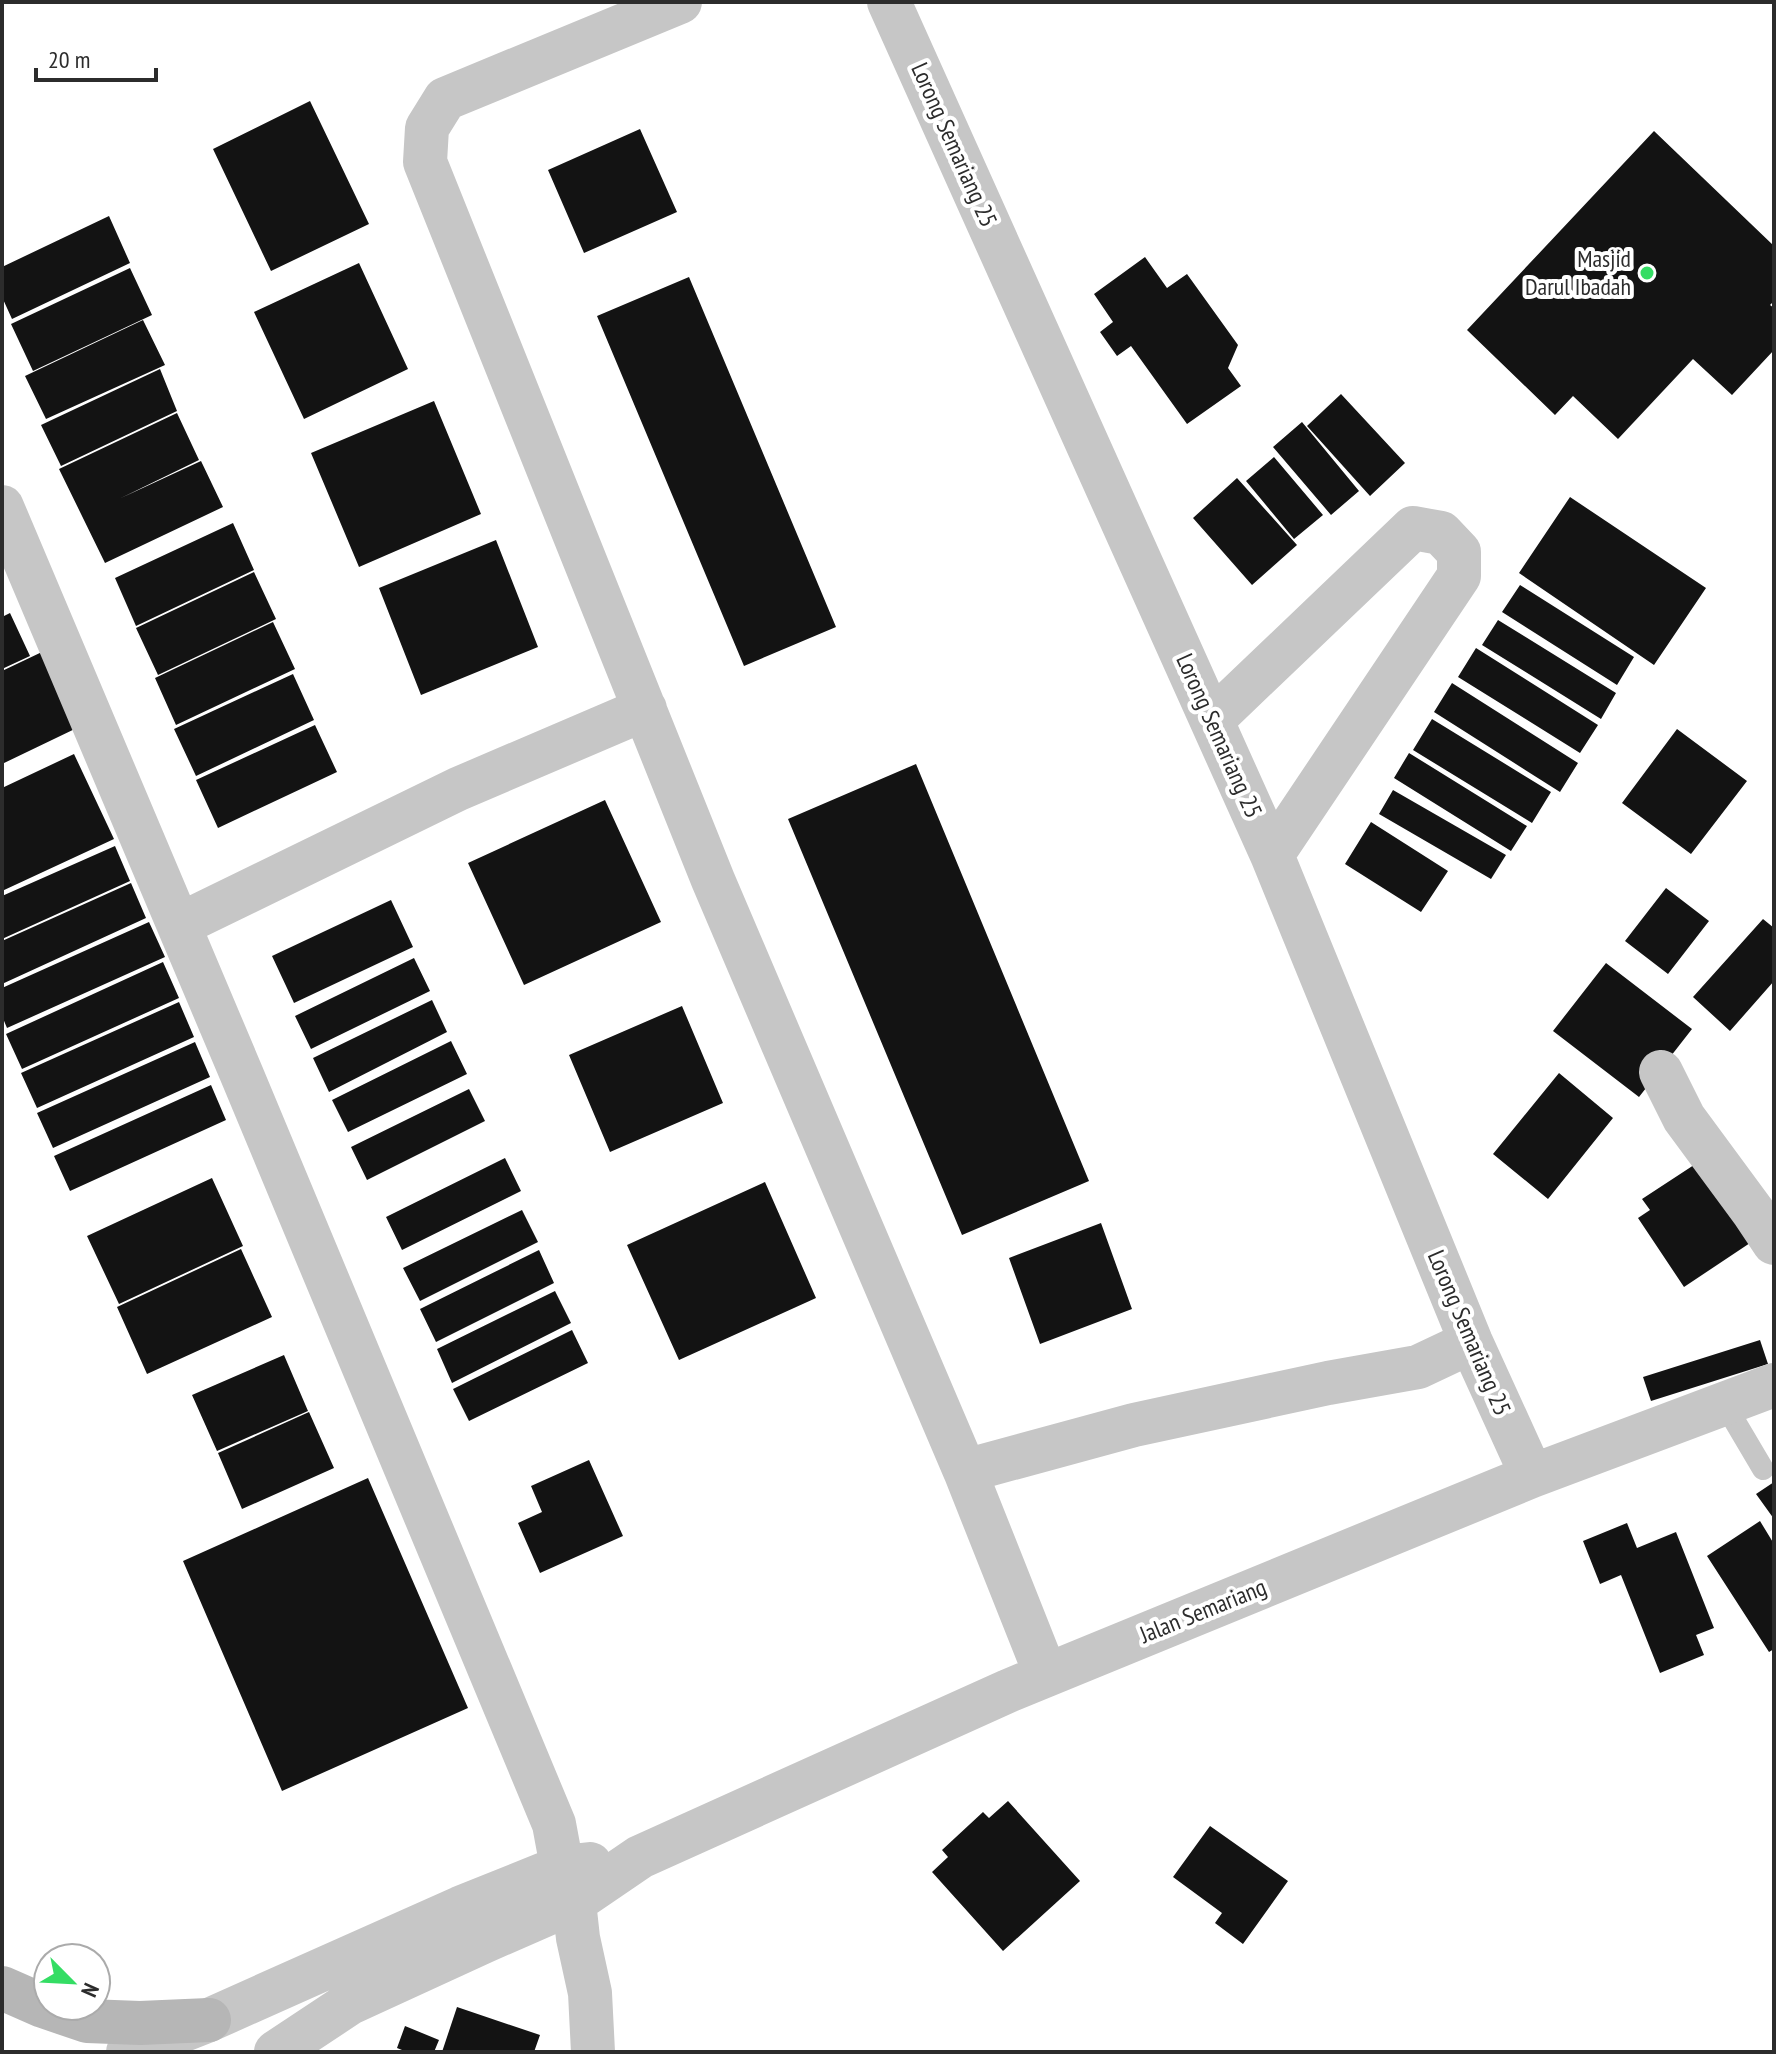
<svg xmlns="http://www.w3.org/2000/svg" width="1776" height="2054" viewBox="0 0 1776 2054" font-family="'PT Sans Narrow',sans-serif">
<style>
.building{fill:#131313}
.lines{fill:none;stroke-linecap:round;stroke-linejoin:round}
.lane{stroke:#c6c6c6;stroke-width:22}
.street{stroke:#c6c6c6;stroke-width:44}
.secondary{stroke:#b6b6b6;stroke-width:44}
.poi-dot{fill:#34dd64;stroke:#fff;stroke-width:3}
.labels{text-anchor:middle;stroke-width:8;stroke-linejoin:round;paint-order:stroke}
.street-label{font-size:24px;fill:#2c2c2c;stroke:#fff}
.poi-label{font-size:24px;fill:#2c2c2c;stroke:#fff;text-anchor:end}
</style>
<rect width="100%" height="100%" fill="#fff"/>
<path class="building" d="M310,101l59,123 -98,47 -58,-122z
M640,129l37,83 -93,41 -36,-83z
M1654,131l120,115v55l-4,4 4,3v42l-42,45 -39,-36 -75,80 -45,-43 -18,19 -88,-85z
M109,216l21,47 -118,56 -10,-22v-30z
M1145,257l22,31 20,-14 51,71 -10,23 13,18 -54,38 -56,-78 -14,10 -17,-24 13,-10 -19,-28z
M359,263l49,106 -104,50 -50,-107z
M130,268l22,47 -119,56 -22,-47z
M689,277l147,350 -92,39 -147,-350z
M143,320l22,45 -119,54 -21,-43z
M160,369l17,42 -116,55 -20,-41z
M1341,394l64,69 -35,33 -63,-70z
M434,401l47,113 -122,53 -48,-114z
M177,413l22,47 -78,38 80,-37 22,46 -118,56 -46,-94z
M1302,422l57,69 -28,24 -58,-68z
M1274,457l49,58 -29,24 -48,-58z
M1237,478l60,67 -45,40 -59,-67z
M1570,497l136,91 -52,77 -135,-92z
M233,523l21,47 -118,56 -21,-48z
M496,540l42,107 -117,48 -42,-107z
M254,572l22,47 -118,56 -22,-47z
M1520,585l114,72 -17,28 -115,-73z
M10,613l20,43 -28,13v-52z
M1498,620l118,73 -15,26 -119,-74z
M273,622l22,47 -119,56 -21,-47z
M1476,648l122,77 -18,28 -122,-76z
M44,651l37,75 -79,38v-93z
M293,674l21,46 -118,56 -22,-47z
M1452,683l126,80 -18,29 -126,-80z
M1432,719l119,73 -19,31 -119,-73z
M315,725l22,47 -119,56 -22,-48z
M1677,729l70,52 -56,73 -69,-51z
M1409,753l118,73 -16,25 -117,-73z
M74,754l40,85 -112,52v-103z
M916,764l173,417 -127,54 -174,-416z
M1393,790l113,65 -15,24 -112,-65z
M605,800l56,122 -137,63 -56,-122z
M1371,822l77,49 -27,41 -76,-48z
M115,846l15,35 -128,58v-43z
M131,883l15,35 -144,66v-43z
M1666,888l43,33 -41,53 -43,-33z
M391,900l22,47 -119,56 -22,-47z
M1763,919l11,9v53l-44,50 -37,-34z
M149,922l16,35 -158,71 -5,-12v-28z
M414,958l16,33 -119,58 -16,-33z
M163,962l16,36 -157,71 -16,-35z
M1606,963l86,66 -53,68 -86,-66z
M432,1000l15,32 -118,60 -16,-34z
M179,1002l15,35 -157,71 -16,-35z
M682,1006l41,97 -113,49 -41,-97z
M451,1041l16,33 -119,58 -16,-32z
M195,1042l15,35 -157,71 -16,-35z
M1559,1073l54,45 -65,81 -55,-45z
M211,1085l15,35 -156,71 -16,-35z
M469,1089l16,32 -118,59 -16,-33z
M505,1158l16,33 -119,59 -16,-33z
M1697,1163l53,80 -66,44 -46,-69 12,-8 -8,-11z
M212,1178l31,68 -124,58 -32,-68z
M765,1182l51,116 -137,62 -52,-115z
M522,1210l16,32 -118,59 -17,-33z
M1101,1223l31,86 -92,35 -31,-86z
M241,1249l31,68 -125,57 -30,-67z
M539,1250l15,33 -118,59 -16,-33z
M555,1291l16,32 -119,60 -15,-34z
M572,1330l16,33 -119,58 -16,-32z
M1760,1340l8,24 -117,37 -8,-24z
M284,1355l24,56 -91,40 -25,-56z
M309,1412l25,56 -92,41 -24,-56z
M589,1460l34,76 -83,37 -22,-50 24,-11 -11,-26z
M368,1478l100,230 -186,83 -99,-230z
M1774,1482v37l-18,-25z
M1760,1521l14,23v105l-5,3 -62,-96z
M1627,1523l10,25 39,-16 38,96 -18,7 8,20 -44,18 -39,-98 -21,9 -17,-43z
M1008,1801l72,80 -77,70 -71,-79 16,-15 -6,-7 41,-38 6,6z
M1210,1826l78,55 -45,63 -28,-21 7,-10 -49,-36z
M457,2007l83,28 -6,17h-92z
M405,2026l34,14 -5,12h-27l-10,-4z"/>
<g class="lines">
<path class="lane" d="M1724,1403l39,66"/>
<path class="street" d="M680,2l-235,97 -18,29 -2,34 288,718 252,591 81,204
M889,2l383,853 199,487 61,134
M2,507l240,568 312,749 8,43 12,35 4,36 12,55 3,59
M1212,720l201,-192 28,5 18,19v24l-187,279
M179,925l279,-136 187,-80
M1661,1072l23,46 70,95 20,30
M965,1471l169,-46 194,-42 90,-16 53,-25
M128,2052l81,-32 251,-112 102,-41 28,-3
M276,2052l74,-49 135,-62 89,-39 66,-45 368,-166 524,-215 242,-91"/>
<path class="secondary" d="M2,1988l41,18 44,15 53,2 69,-3"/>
</g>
<circle class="poi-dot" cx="1647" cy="273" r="8"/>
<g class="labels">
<g class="street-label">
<text transform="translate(954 145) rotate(66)" y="8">Lorong Semariang 25</text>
<text transform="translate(1219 736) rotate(66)" y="8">Lorong Semariang 25</text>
<text transform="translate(1469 1333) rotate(67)" y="8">Lorong Semariang 25</text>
<text transform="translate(1203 1611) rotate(-22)" y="8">Jalan Semariang</text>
</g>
<g class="poi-label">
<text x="1631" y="267">Masjid<tspan x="1631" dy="28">Darul Ibadah</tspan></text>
</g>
</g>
<rect width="1776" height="2054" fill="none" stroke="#2c2c2c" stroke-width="8"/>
<g transform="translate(72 1982) rotate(114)"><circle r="38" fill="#ffffff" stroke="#ababab" stroke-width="2"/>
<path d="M0-6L14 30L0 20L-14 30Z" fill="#34dd64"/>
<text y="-12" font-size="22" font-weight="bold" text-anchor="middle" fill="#2c2c2c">N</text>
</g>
<path d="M36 68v12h120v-12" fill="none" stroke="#2c2c2c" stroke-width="4"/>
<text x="48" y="68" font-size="24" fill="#2c2c2c" stroke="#ffffff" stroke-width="6" paint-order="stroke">20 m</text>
</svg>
